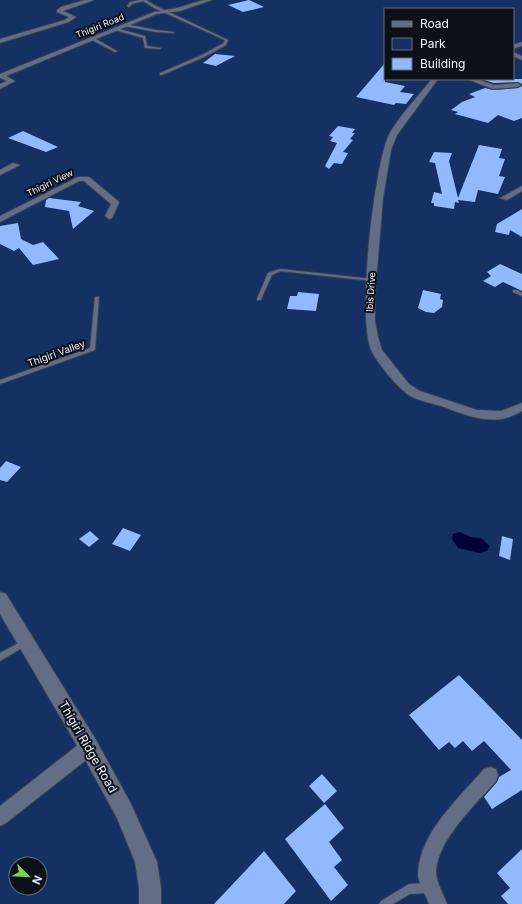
<svg xmlns="http://www.w3.org/2000/svg" width="522" height="904" viewBox="0 0 522 904" font-family="Inter,sans-serif">
<style>
.green{fill:#153063;fill-rule:evenodd}
.water{fill:#000139}
.building{fill:#92b8fd}
.lines{fill:none;stroke-linecap:round;stroke-linejoin:round}
.service-casing{stroke:#394152;stroke-width:2}
.minor-casing{stroke:#394152;stroke-width:2}
.tertiary-casing{stroke:#394152;stroke-width:2}
.service{fill:#616e86;fill-rule:evenodd}
.minor{fill:#616e86;fill-rule:evenodd}
.tertiary{fill:#616e86;fill-rule:evenodd}
.labels{text-anchor:middle;stroke-width:4;stroke-linejoin:round;paint-order:stroke}
.far-street-label{font-size:9px;fill:#eef4ff;stroke:#0b1019}
.street-label{font-size:10px;fill:#eef4ff;stroke:#0b1019}
.near-street-label{font-size:12px;fill:#eef4ff;stroke:#0b1019}
</style>
<rect width="100%" height="100%" fill="#1c273b"/>
<path class="green" d="M0,0h522v904h-522zM385,9h128v70h-128zM16,864h24v24h-24z"/>
<path class="water" d="M460,532l11,5 10,1 9,8 -3,5 -8,2 -21,-5 -6,-9 1,-5z"/>
<path class="building" d="M249,0l15,7 -21,5 -15,-7z
M215,54l20,2 -19,10 -13,-3z
M385,63v19l20,4 -5,6 14,2 -8,10 -10,-1 -2,2 -38,-8z
M481,79h41v5l-4,-2 -24,1z
M522,86v32l-8,3 -16,-6 -10,8 -33,-9 3,-2 -7,-2 11,-8 13,-5 -6,-3 16,-6 8,2 25,-2z
M338,126l17,3 -3,4h3l-5,6 3,1 -10,12 5,1 -6,11 -8,-1 -5,6 -4,-3 12,-23 -7,-2 3,-4 -4,-1z
M23,131l35,16 -12,5 -38,-14z
M479,145l23,4 -3,9 6,1 -6,17 6,1 -7,17 -20,-4 -3,12 -17,-2 1,3 -4,-1 -1,7 -20,-3v-3h-3l3,-11 8,2 -7,-31 -6,-1 5,-10 18,1 -3,8 9,37z
M49,198l32,4 -3,4 16,5 -21,18 -4,-18 -24,-4 1,-7z
M522,209v28l-12,-7 -1,5 -14,-3 2,-8z
M18,223l3,16 12,6 10,-3 16,17 -26,6 -14,-17 -5,3 -14,-7v-18z
M500,264l22,10v17l-19,-9 -8,5 -12,-6 8,-5 -4,-4z
M423,290l18,4 -1,5 3,1 -1,7 -8,6 -8,-1 -8,-4z
M298,292l21,2 -3,17 -29,-2 3,-13h7z
M6,461l15,6 -14,15 -7,-2v-12z
M123,528l18,7 -11,16 -18,-7z
M90,531l9,8 -10,8 -10,-8z
M502,536l11,3 -3,21 -11,-4z
M459,675l63,65v50l-30,19 -8,-12 13,-15 2,-5 12,-7 -27,-29 -12,10 -9,-10 -8,7 -6,-6 -10,8 -30,-35z
M322,774l15,17 -13,12 -15,-17z
M325,804l19,24 -15,14 13,18 -8,7 14,18 -17,16 -46,-62z
M522,849v55h-14l-7,-8 9,-8 -13,-15z
M264,851l32,40 -12,13h-70z"/>
<g class="lines">
<defs>
<path id="service" d="M140,0h6l10,6 72,34 -2,5 -22,12 -42,18h-2v-2l42,-18 22,-12 1,-3 -71,-32 -11,-7 -11,3 -3,3 -2,-1 3,-4z
M125,24l31,6 18,2 -1,1 -17,-1 -32,-6z
M116,28l29,8 2,10 14,2 -1,1 -15,-1 -2,-10 -28,-8z
M92,38h2l23,13 -2,1 -23,-12z
M280,269l92,10 2,1 -2,1 -92,-10 -8,4 -11,24v1h-4v-1l11,-26z
M513,290h4l5,3v3l-9,-4z
M95,297h4v1l-4,52 -95,34v-4l90,-32z
M26,639l3,1 1,2 -1,2 -29,17v-8z
M430,883l3,2 2,3 -2,3 -3,2 -20,1 -17,10h-14l2,-3 28,-17z"/>
<path id="minor" d="M85,0h9l-31,11 13,6 -7,5 -69,21v-4l65,-19 4,-3 -12,-5v-2l4,-3z
M204,0h8l-32,11 -23,3 -151,62 9,5 -15,8v-5l7,-3 -7,-3v-4l154,-62 23,-4z
M522,42v4l-9,3v-4z
M513,52l9,4v4l-9,-4z
M432,79h6l-41,56 -6,15 -8,48 -8,96v27l3,16 4,13 27,34 11,7 57,19 24,1 21,-8v8c-6,3 -13,7 -20,8 -21,3 -42,-6 -61,-13 -10,-3 -20,-5 -29,-9 -13,-7 -33,-32 -40,-45 -16,-31 2,-182 16,-215 7,-16 32,-43 44,-58z
M467,79h9l18,6 24,-2 3,2 -3,2 -25,2z
M13,163l7,2 -20,10v-5z
M78,177h11l29,24 1,2 -7,15 -3,1 -4,-3 6,-12 -27,-23h-5l-79,41v-6z
M522,186v5l-15,9 -7,-2z
M89,739l6,2 2,6 -2,6 -89,70 -6,3v-20l83,-65z
M490,767l6,2 2,6 -2,6c-20,23 -59,59 -60,91 0,10 8,23 11,32h-18c-3,-9 -12,-23 -11,-32 3,-41 41,-74 66,-103z"/>
<path id="tertiary" d="M0,592l6,2 90,146 35,64 26,58 4,26v16h-22v-16l-4,-26 -18,-44 -35,-64 -82,-140z"/>
</defs>
<use href="#service" class="service-casing"/>
<use href="#minor" class="minor-casing"/>
<use href="#tertiary" class="tertiary-casing"/>
<use href="#service" class="service"/>
<use href="#minor" class="minor"/>
<use href="#tertiary" class="tertiary"/>
</g>
<g class="labels">
<g class="far-street-label">
<text transform="translate(100 26) rotate(-22)" y="3">Thigiri Road</text>
<text transform="translate(50 183) rotate(-26)" y="3">Thigiri View</text>
<text transform="translate(371 292) rotate(-86)" y="3">Ibis Drive</text>
</g>
<g class="street-label">
<text transform="translate(56 353) rotate(-20)" y="4">Thigiri Valley</text>
</g>
<g class="near-street-label">
<text transform="translate(88 747) rotate(60)" y="4">Thigiri Ridge Road</text>
</g>
</g>
<rect x="384" y="8" width="130" height="72" fill="#0b1019" stroke="#666b75"/>
<rect x="392" y="21" width="20" height="6" fill="#616e86" stroke="#666b75"/>
<text x="420" y="28" font-size="12" fill="#eef4ff">Road</text>
<rect x="392" y="38" width="20" height="12" fill="#153063" stroke="#666b75"/>
<text x="420" y="48" font-size="12" fill="#eef4ff">Park</text>
<rect x="392" y="58" width="20" height="12" fill="#92b8fd" stroke="#666b75"/>
<text x="420" y="68" font-size="12" fill="#eef4ff">Building</text>
<g transform="translate(28 876) rotate(114)"><circle r="19" fill="#0b1019" stroke="#666b75"/>
<path d="M0-3L7 15L0 10L-7 15Z" fill="#82d04f"/>
<text y="-6" font-size="11" font-weight="bold" text-anchor="middle" fill="#eef4ff">N</text>
</g>
</svg>
